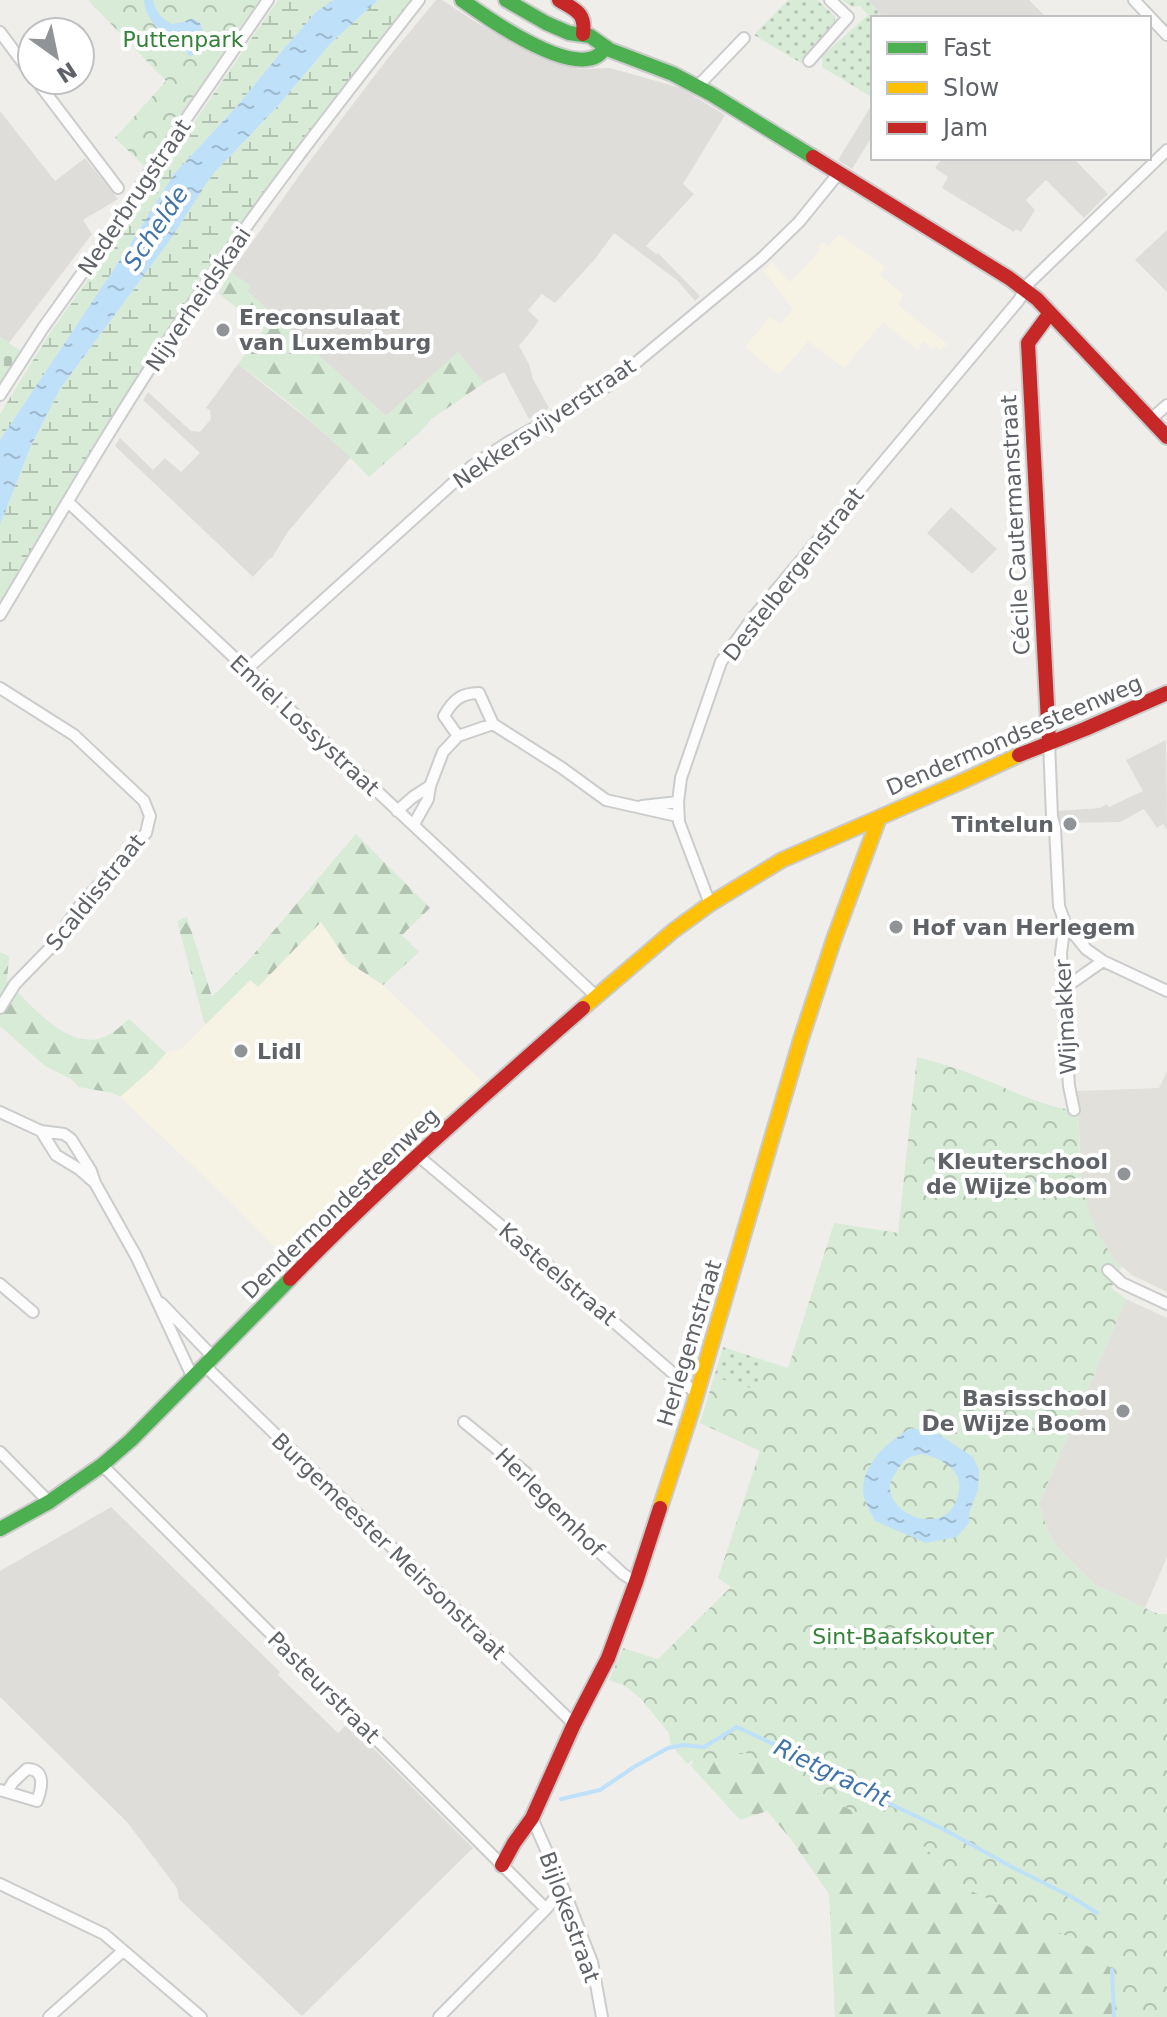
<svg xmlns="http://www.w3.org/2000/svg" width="1167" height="2017" viewBox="0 0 1167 2017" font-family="'DejaVu Sans',sans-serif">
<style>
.commercial{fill:#f7f3e4}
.industrial{fill:#dfddda}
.education{fill:#e2e0da}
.grass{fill:url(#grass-dots)}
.forest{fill:url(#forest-firs)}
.wetland{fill:url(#wetland-marsh)}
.cemetery{fill:url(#cemetery-stones)}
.park{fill:url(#park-crowns)}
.water{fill:url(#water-ripples);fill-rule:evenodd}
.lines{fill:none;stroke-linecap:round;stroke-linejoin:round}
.stream{stroke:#bfe0f9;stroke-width:4}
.street-casing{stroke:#cbcccc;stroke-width:14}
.fast-casing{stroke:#cacacb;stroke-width:18}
.slow-casing{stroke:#cacacb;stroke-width:18}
.jam-casing{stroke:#cacacb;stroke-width:18}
.street{stroke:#fdfcfc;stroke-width:10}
.fast{stroke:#4caf50;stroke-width:14}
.slow{stroke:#ffc107;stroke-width:14}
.jam{stroke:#c62828;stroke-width:14}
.poi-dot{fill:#919496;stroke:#fff;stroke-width:3}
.labels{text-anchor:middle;stroke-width:8;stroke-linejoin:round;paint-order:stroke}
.park-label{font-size:22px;fill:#348238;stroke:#fff}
.street-label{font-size:22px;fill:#5f6368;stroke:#fff}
.poi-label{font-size:22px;font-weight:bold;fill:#5f6368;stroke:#fff;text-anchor:start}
.water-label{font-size:24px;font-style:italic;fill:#4174aa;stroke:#fff}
</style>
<defs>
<pattern id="grass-dots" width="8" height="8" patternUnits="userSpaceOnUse" patternTransform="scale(2)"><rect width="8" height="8" fill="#d8ebd6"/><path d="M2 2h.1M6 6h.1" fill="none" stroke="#b2c2b1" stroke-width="1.8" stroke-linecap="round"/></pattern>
<pattern id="forest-firs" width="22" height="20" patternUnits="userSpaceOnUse" patternTransform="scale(2)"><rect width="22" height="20" fill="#d8ebd6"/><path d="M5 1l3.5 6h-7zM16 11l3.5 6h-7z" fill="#b2c2b1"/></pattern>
<pattern id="wetland-marsh" width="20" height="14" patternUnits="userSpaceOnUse" patternTransform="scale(2)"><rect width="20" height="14" fill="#d8ebd6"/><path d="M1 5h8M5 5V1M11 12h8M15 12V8" fill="none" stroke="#b2c2b1"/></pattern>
<pattern id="cemetery-stones" width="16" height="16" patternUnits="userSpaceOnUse" patternTransform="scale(2)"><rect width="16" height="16" fill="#d8ebd6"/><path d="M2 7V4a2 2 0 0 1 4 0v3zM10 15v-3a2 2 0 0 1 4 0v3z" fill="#b2c2b1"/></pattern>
<pattern id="park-crowns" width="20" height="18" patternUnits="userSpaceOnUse" patternTransform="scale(2)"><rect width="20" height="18" fill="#d8ebd6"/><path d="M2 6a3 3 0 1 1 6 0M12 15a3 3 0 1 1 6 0" fill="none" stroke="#b2c2b1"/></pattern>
<pattern id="water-ripples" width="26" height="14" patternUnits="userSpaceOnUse" patternTransform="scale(2)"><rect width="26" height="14" fill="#bfe0f9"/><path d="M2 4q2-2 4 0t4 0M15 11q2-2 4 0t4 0" fill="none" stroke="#9eb9cd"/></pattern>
</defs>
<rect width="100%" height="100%" fill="#efeeea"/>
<path class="commercial" d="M839,234l46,33 -5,8 23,20 -5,10 49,39 -6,6 -5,-4 -3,3 -10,-8 -4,4 2,2 -3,3 -35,-28 -39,46 -36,-27 -29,34 -34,-28 25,-30 10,8 13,-16 -29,-38 8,-9 18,20 31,-32 -3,-3 4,-5 6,5z
M321,922l27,40 35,23 104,101 -198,176 -60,-62 -109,-103 33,-29 13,-15 15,-4 70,-69 7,6z"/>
<path class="industrial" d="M436,0h6l37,24 62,34 38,11 31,-1 71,20 44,27 -42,69 11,10 -48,52 10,8 2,-1 42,43 -5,5 -17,-20 -64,-48 -19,26 -40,44 -13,-9 -14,16 11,11 -20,25 10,18 4,15 16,29 -20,11 -25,-47 -20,11 -26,-30 -72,63 -139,-125 -16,-19 75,-106 82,-108z
M868,0h161l18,18h-163z
M873,103v32l-21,34 -14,-9z
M0,111l55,70 30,-23 33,41 -35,21 9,14 -83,109 -9,-6z
M937,158h136l35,36 -24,24 -38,-38 -20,20 9,10 -14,22 -5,-3 -2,3 -72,-44 6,-11 -13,-9 5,-7z
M1167,230v62l-32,-32z
M238,364l72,57 41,36 -64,76 -15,25h-2l-17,19 -138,-131 5,-8 33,32 12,-12 16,14 19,-19 -57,-53 5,-8 43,39 9,1 11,-13 -1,-9 -4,-2z
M951,507l46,42 -25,25 -45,-41z
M1166,740l1,90 -4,-6 -6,4 -13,-19 -24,13 -61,1 -1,-12 42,-3 7,-4 2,3 34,-16 -17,-31z
M111,1507l169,165 -2,3 60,58 10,-10 125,125 -171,168 -123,-117 -2,-11 -50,-66 -127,-125v-126z"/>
<path class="education" d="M1167,1071v221l-35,-17 -18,-15 -21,-35 -11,-36 -5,-98 82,-3z
M1126,1299l41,19v239l-22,51 -51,-24 -37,-37 -9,-16 -9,-27z"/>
<path class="grass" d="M788,0h29l18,16v6l-34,41 -47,-28z
M843,0h25l16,18h-11v63l-4,6 4,3v8l-51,-31v-11l46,-41 -8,-9 -8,1z
M723,1347l43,14 -10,29 -42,-13z"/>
<path class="forest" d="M231,272l20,14 -4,5 139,125 72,-64 26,31 -54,37 -9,11 -52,46c-39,-42 -85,-80 -131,-113l26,-35 -46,-36z
M356,834l74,74 -28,27 17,17 -36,33 -35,-23 -27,-40 -63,65 -8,-7 -45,45 -28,-104 10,-4 25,80 35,-35z
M0,952l9,4 -2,25c22,22 61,71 97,56 10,-4 17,-11 25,-18l37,34 -13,15 -33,29 -7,-4 -34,-6 -8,-8 -26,-13 -45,-40z
M745,1751l74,43 106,53 32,37 135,64 20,22 2,47h-279l-6,-123 -39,-56 -23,-27 -27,9 -49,-54z"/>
<path class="wetland" d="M278,0h56l-17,11 -35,40 -44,54 -64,69 -50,80 -124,186v-26l50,-81 83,-116 12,-23z
M378,0h35c-79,99 -157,198 -227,302 -66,98 -125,200 -186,301v-78l31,-79 29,-57 110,-149 42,-65 65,-68 54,-64z"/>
<path class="cemetery" d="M0,337l21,14 -21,35z"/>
<path class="park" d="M88,0h171l-114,167 -30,-29 51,-57z
M917,1057c18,5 37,10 54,17 33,12 72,35 107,36 2,46 0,89 25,131 5,9 10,18 19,25l-11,22 15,11 -87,205 9,27 9,16 37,37 64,30h9v403h-53l-2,-47 -20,-22 -135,-64 -32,-37 -106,-53 -74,-42 -54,14 3,-7 -7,5 -17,-21 -1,-10 -28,-34 -17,-14 -15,-5 14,-32 35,11 73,-72 -13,-9 42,-127 -60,-28 14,-46 42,13 10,-29 22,7 46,-145 64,10z"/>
<path class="water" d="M144,0h9c3,12 8,18 19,24l11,-2 9,-4 8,5 3,8 -8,14 -1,9 -3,2 -3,-1 -4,-14c-20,-4 -39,-20 -40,-41z
M334,0h44l-47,43 -54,64 -65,68 -42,65 -110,149 -29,57 -31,79v-85l124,-186 50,-80 64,-69 44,-54 35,-40z
M911,1428l27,6 35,23 6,13 -1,20 -9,23v10l-12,14 -31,6 -51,-22c-4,-8 -11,-20 -12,-29 -1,-29 25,-50 48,-64zM923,1454c20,5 42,17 35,41 -2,8 -6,16 -13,20 -20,13 -57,-5 -55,-30 1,-6 5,-11 8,-16 7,-11 12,-13 25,-15z"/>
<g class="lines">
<path class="stream" d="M561,1799l39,-9 34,-23 34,-19 15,-3 21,2 33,-20 109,51 38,23 59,28 69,38 58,29 27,17
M1112,1970l2,47"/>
<defs>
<path id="street" d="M1134,0l33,35
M0,32l32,43
M809,61l39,-44 -18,-17
M36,80l82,108
M697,87l47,-49
M0,395l43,-67 85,-119 16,-29 124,-180
M1151,419l16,-14
M68,502l529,495
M0,615c62,-104 123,-209 191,-309 71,-106 150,-206 228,-306
M247,669l225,-203 35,-23 101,-57 154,-128 37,-36 39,-48
M0,688l74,47 70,66 6,15 -4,17 -67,74 -28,40 -36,37 -15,24
M458,736l-14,-20c9,-16 17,-23 35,-23l14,31
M1049,742l3,75 3,11 4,78 6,17 21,26 17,12 64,30
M642,806l36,-4
M397,811l16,-14 17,-11
M414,824l14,-25 2,-13 13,-34 15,-16 35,-12 69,44 44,32 71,16
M710,904l-31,-82 -1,-20 3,-24 40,-116 30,-42 268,-320 11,-18 137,-132
M1065,923l-4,30 8,133 5,24
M1063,989l40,-28
M0,1112l41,19 23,3 7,5 20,32 4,12 41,73 57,122
M41,1131l15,24 23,14 16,14
M417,1155l139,117 141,122
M1108,1270l14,13 45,21
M0,1284l33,28
M161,1303l53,55
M206,1367l368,357
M464,1422l62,51 18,28 79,73 13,8
M0,1452l49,50
M102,1465l444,444
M0,1790l37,11c5,-13 9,-32 -10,-32l-14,13 -6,10
M532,1818l31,70 29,74 10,55
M0,1884l104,50 97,83
M49,2017l74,-66
M439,2017l107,-108 17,-21"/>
<path id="fast" d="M462,0c25,18 104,74 135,56 4,-2 6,-6 9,-9
M506,0l40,23 23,10 21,3 20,14 63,24 38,20 102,63
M0,1529l49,-27 53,-37 29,-25 159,-161"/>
<path id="slow" d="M583,1008l90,-77 37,-27 72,-44 181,-79 56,-26
M660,1508l32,-98 109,-371 33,-100 45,-121"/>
<path id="jam" d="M559,0c16,10 27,12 24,34
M813,157l196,121 28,21 130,138
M1049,742l-21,-399 22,-30
M1019,755l66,-26 82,-36
M290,1279c93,-96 193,-183 293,-271
M502,1865l12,-22 18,-25 42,-94 34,-66 28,-76 24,-74"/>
</defs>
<use href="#street" class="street-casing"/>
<use href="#fast" class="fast-casing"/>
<use href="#slow" class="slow-casing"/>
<use href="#jam" class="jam-casing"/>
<use href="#street" class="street"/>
<use href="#fast" class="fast"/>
<use href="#slow" class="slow"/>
<use href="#jam" class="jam"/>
</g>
<g class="poi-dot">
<circle cx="223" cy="330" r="8"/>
<circle cx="1070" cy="824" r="8"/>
<circle cx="896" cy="927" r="8"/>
<circle cx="241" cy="1051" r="8"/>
<circle cx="1124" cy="1174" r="8"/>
<circle cx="1123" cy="1411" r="8"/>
</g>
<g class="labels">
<g class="park-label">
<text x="183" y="47">Puttenpark</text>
<text x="903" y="1644">Sint-Baafskouter</text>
</g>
<g class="street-label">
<text transform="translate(134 197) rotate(-56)" y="8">Nederbrugstraat</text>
<text transform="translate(198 299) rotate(-56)" y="8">Nijverheidskaai</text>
<text transform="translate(544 423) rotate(-34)" y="8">Nekkersvijverstraat</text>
<text transform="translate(1015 525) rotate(-93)" y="8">Cécile Cautermanstraat</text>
<text transform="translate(793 574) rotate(-52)" y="8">Destelbergenstraat</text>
<text transform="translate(305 725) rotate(43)" y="8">Emiel Lossystraat</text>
<text transform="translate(1014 735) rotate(-23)" y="8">Dendermondsesteenweg</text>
<text transform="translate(95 892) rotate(-51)" y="8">Scaldisstraat</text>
<text transform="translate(1065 1017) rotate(-93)" y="8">Wijmakker</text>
<text transform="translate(340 1203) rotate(-44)" y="8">Dendermondesteenweg</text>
<text transform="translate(558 1274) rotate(40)" y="8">Kasteelstraat</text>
<text transform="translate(689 1343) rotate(-73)" y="8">Herlegemstraat</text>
<text transform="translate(550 1502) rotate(45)" y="8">Herlegemhof</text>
<text transform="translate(389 1546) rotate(44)" y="8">Burgemeester Meirsonstraat</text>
<text transform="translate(324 1687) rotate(45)" y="8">Pasteurstraat</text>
<text transform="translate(570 1917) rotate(70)" y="8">Bijlokestraat</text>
</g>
<g class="poi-label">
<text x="239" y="325">Ereconsulaat<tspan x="239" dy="25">van Luxemburg</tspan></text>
<text x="1054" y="832" text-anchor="end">Tintelun</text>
<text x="912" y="935">Hof van Herlegem</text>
<text x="257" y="1059">Lidl</text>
<text x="1108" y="1169" text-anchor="end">Kleuterschool<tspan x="1108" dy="25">de Wijze boom</tspan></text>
<text x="1107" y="1406" text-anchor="end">Basisschool<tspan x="1107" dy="25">De Wijze Boom</tspan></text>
</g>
<g class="water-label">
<text transform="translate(156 228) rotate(-56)" y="8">Schelde</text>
<text transform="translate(832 1773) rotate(26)" y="8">Rietgracht</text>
</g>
</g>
<rect x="871" y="16" width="280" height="144" fill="#ffffff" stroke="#bfc1c3" stroke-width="2"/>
<rect x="887" y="42" width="40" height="12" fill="#4caf50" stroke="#bfc1c3" stroke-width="2"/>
<text x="943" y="56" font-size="24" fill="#5f6368">Fast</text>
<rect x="887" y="82" width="40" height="12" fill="#ffc107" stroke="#bfc1c3" stroke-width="2"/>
<text x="943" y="96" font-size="24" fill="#5f6368">Slow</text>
<rect x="887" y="122" width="40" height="12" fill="#c62828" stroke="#bfc1c3" stroke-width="2"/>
<text x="943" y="136" font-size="24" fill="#5f6368">Jam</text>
<g transform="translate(56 56) rotate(147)"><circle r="38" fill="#ffffff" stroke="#bfc1c3" stroke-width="2"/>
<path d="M0-6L14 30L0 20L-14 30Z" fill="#919496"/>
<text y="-12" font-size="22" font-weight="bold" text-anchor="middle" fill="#5f6368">N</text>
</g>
</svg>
